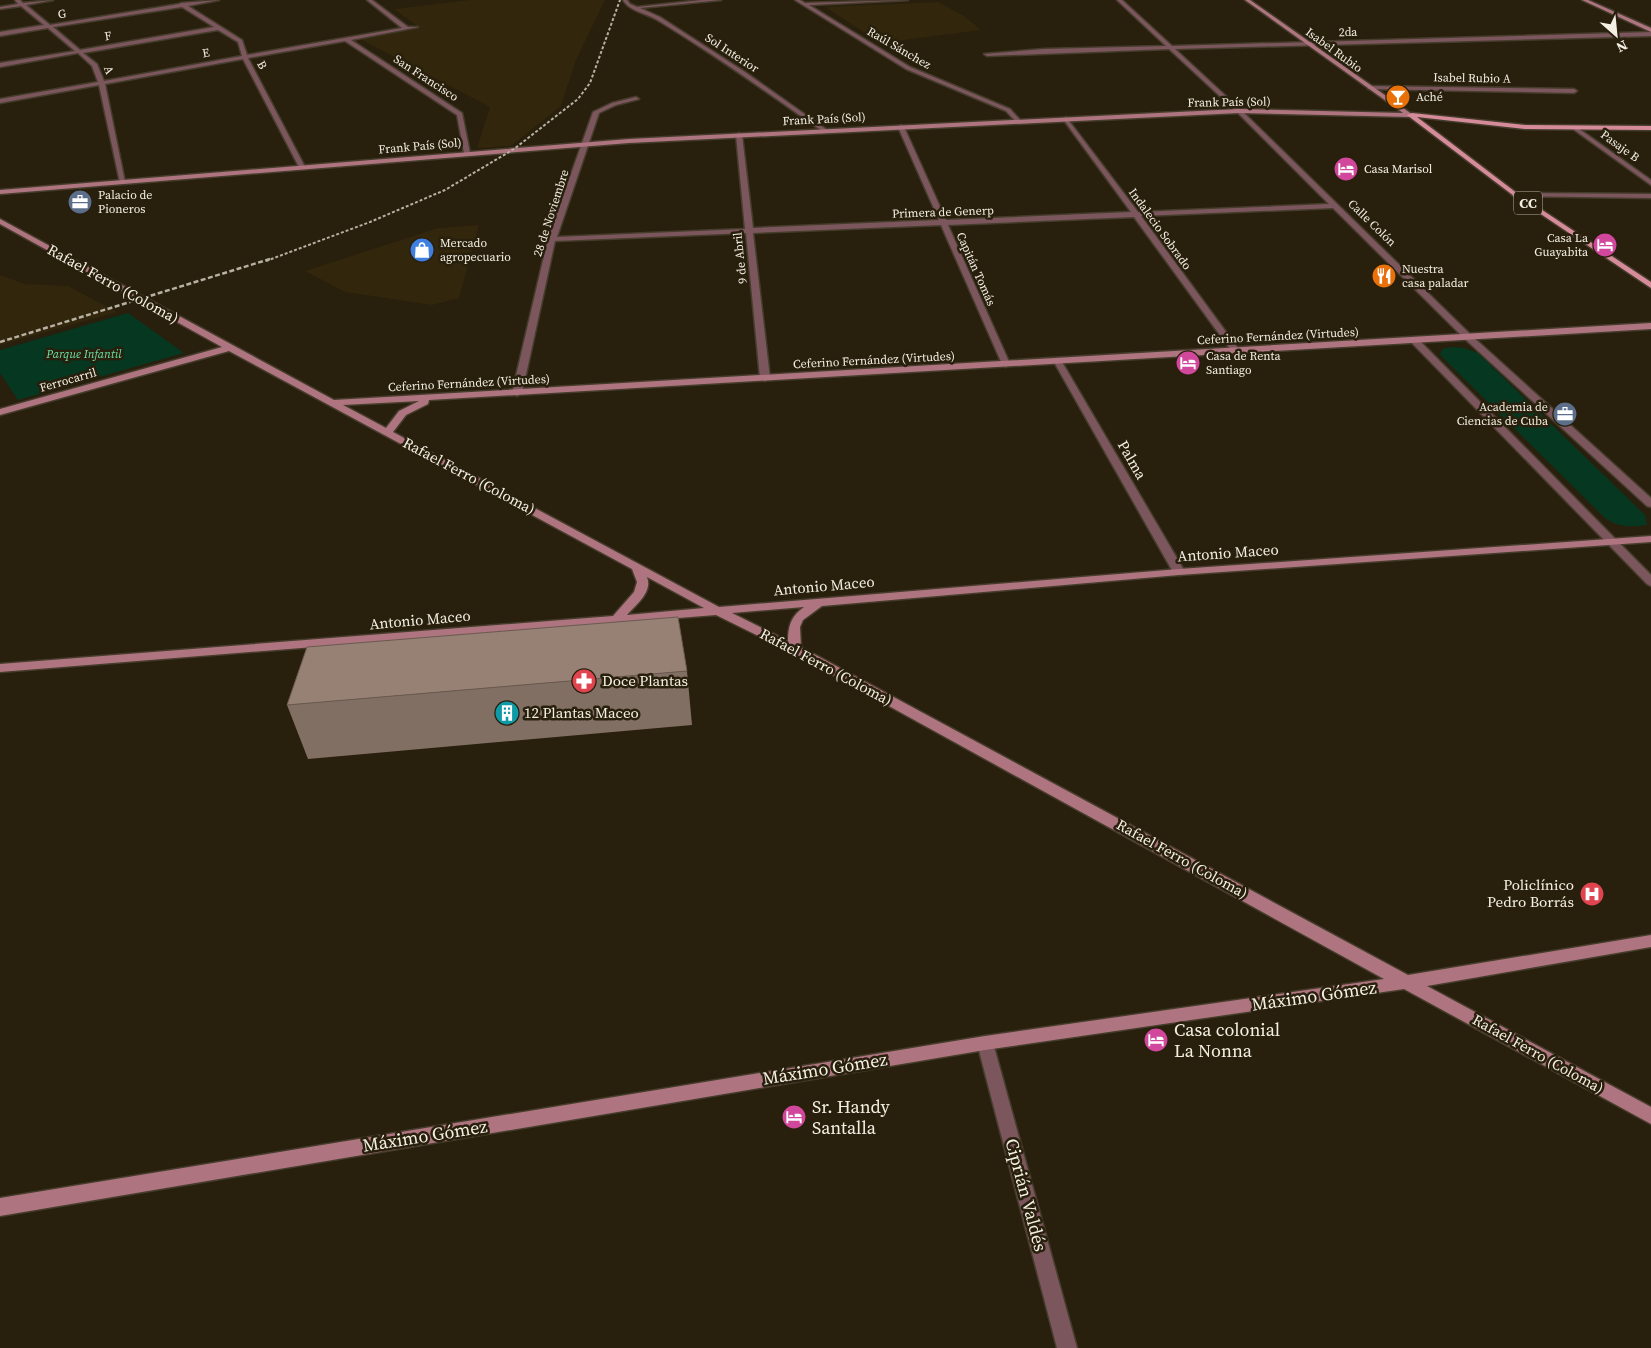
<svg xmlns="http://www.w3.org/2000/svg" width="1651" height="1348" viewBox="0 0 1651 1348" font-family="'Source Serif 4',serif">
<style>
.built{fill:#32260c}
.green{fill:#063721}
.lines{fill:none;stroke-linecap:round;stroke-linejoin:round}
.street-casing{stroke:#453c2b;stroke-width:3}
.secondary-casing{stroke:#453c2b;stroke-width:3}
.primary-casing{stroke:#453c2b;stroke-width:3}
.street{fill:#7b565d;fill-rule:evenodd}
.secondary{fill:#ae747f;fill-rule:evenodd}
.primary{fill:#d68b9a;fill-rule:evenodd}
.rail-far1{stroke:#b7b1a3;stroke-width:2;stroke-dasharray:3 2;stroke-linecap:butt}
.rail{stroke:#b7b1a3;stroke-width:2.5;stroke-dasharray:5 2.5;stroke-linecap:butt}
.wall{fill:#826f64}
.building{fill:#978174;stroke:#6a5a51}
.labels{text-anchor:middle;stroke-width:5;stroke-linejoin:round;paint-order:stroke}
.far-street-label{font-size:12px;fill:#f4efe3;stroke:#281f0d}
.far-poi-label{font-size:12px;fill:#f4efe3;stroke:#281f0d;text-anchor:start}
.far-park-label{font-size:12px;font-style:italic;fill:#6ae1a4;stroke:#281f0d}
.shield{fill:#281f0d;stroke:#b7b1a3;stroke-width:1}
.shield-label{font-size:14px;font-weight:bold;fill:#f4efe3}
.street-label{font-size:15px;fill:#f4efe3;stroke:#281f0d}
.poi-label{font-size:15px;fill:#f4efe3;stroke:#281f0d;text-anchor:start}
.near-street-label{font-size:18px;fill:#f4efe3;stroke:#281f0d}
.near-poi-label{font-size:18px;fill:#f4efe3;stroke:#281f0d;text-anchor:start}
</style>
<rect width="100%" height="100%" fill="#281f0d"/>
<path class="built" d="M470,0h135l-29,60 -15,46 -50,40 -34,2 13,-41 -130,-68 60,-11 -26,-19z
M938,2l26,14 17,14 -100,13 -56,-36z
M479,225l-20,73 -27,7 -87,-13 -40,-21 133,-43z
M0,275l25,9 43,2 49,26 -117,33z"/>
<path class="green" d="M128,313l56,40 -166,47 -18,-27v-23z
M1452,347l12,1 14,5 167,162 2,10c-17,2 -30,3 -43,-8l-164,-162 2,-6z"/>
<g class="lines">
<defs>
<path id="street" d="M15,0h5l3,3 30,-3 -27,5 24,20 129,-21 2,-1 38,-3 -31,6 54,34 5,15 155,-27 -35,-28h5l36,27h10l-67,13 111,73 8,40 -3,2 -3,-2 -7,-38 -112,-74 -97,17 57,109 -3,2 -3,-2 -56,-108 -138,25 20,98 -5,1 -21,-98 -99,18v-4l98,-17 -6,-16 -14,-13 -78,14v-4l75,-12 -27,-23 -48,8v-4l44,-7 -23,-19 -21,3v-2l18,-3zM182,7l32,20 -134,23 -27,-23zM218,30l20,12 4,14 -138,25 -7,-17 -14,-11z
M623,0h4l3,4 7,3 65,-7h19l-81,8 20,9 85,55 82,58 -5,1c-54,-38 -107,-76 -163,-110 -12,-8 -29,-9 -36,-21z
M795,0h5l5,3 103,-3 -99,5 101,62 100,42 12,13 -5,1 -11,-12 -100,-42z
M1117,0h5l50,46 479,-14v4l-476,13 66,61 231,226 179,162v9l-4,-1 -181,-166 -133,-132 -192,8 99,135 -4,3 -3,-1 -99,-136 -186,8 62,139 -4,3 -4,-3 -61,-139 -188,8 17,145 -5,3 -5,-3 -14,-145 -191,8 -33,152 -5,3 -5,-3 36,-154 45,-127 19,-9 24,-6 3,2 -23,6 -17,8 -42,124 188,-8 -9,-94 3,-2 3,2 11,93 186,-8 -41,-93 3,-2 3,2 42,93 185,-8 -68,-93 3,-2 72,95 191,-8 -92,-92 -68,-63 -182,7 -3,-2 60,-5 122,-3z
M1370,86l204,3 3,2 -3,2 -206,-4z
M1575,126l76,54v5l-78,-56 -1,-1z
M1516,193l135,1v4l-137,-2 -2,-1z
M1415,338l3,1 233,236v11l-4,-2 -235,-241 -1,-2z
M1058,359l4,3 123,210 -2,2 -4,1 -6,-3 -119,-210z
M985,1036l6,2 2,5 84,305h-20l-80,-305 2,-5z"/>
<path id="secondary" d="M1245,0h5l163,115 -3,2 -171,-4 -610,30 -629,51v-4l629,-51 610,-30 164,4z
M1582,0h6l63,28v4z
M0,219l334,181 1317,-77v6l-1222,71 -1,4 -22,11 -13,17 326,175 460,-38 472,-33v6l-472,33 -357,31 -19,14 -3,7 1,20 607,328 243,-40v12l-224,39 224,121v17l-247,-135 -419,61 -985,166v-18l985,-162 399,-57 -593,-327 -75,-37 -716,57v-8l613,-48 21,-24 3,-10 -5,-13 -403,-218 -229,64v-6l222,-62 -222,-123zM419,401l-20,10 -13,17 -43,-23zM647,577l57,31 -77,7c9,-10 26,-23 20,-38zM804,607c-13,9 -16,19 -16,34l-56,-28z"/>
<path id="primary" d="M1412,113l113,12 126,1v4l-126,-1 -108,-12 101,77 133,88v6l-137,-92 -107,-81z"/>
</defs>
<use href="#street" class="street-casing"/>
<use href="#secondary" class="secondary-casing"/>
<use href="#primary" class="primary-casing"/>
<use href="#street" class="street"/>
<use href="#secondary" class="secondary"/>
<use href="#primary" class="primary"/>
<path class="rail-far1" d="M266,261l104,-39 75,-32 69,-41 64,-50 12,-16 30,-83"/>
<path class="rail" d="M0,342l270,-83"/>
</g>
<path class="wall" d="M687,671l5,54 -384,34 -21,-54z"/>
<path class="building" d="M678,617l9,54 -400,34 20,-58z"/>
<defs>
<symbol id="bar-disc" viewBox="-11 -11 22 22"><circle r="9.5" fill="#e8710a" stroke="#281f0d"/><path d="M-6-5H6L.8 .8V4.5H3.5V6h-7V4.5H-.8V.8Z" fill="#fff"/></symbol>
<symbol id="hotel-disc" viewBox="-11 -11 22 22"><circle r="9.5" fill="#d1479c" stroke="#281f0d"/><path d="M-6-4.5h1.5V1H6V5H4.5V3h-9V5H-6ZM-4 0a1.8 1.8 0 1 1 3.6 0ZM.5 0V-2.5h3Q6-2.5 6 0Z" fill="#fff"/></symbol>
<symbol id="office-disc" viewBox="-11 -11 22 22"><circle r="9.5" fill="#5c6f8a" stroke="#281f0d"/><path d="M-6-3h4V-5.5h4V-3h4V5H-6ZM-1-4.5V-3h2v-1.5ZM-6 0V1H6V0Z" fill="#fff"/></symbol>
<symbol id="shop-disc" viewBox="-11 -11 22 22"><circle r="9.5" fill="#3f7fe0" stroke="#281f0d"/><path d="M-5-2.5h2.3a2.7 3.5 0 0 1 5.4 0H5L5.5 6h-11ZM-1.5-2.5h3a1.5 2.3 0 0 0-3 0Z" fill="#fff"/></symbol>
<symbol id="restaurant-disc" viewBox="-11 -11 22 22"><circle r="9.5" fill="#e8710a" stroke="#281f0d"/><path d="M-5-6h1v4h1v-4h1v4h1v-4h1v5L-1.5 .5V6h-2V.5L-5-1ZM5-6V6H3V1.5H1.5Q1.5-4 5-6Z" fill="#fff"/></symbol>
<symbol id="pharmacy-disc" viewBox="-11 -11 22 22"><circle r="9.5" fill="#e0444e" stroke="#281f0d"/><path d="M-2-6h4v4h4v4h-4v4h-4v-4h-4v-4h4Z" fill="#fff"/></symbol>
<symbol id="building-disc" viewBox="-11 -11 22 22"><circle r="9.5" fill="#0f9aa8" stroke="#281f0d"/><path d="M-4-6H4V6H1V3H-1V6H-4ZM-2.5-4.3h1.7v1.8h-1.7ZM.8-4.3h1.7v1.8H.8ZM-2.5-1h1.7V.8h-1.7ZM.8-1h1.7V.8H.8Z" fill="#fff"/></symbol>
<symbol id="hospital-disc" viewBox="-11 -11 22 22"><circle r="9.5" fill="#e0444e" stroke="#281f0d"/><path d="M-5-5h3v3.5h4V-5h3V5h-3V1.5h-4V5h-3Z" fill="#fff"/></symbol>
</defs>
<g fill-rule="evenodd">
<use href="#bar-disc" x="1384" y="83" width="28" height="28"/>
<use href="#hotel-disc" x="1332" y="155" width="28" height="28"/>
<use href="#office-disc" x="66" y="188" width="28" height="28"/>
<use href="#hotel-disc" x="1591" y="231" width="28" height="28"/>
<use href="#shop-disc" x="408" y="236" width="28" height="28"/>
<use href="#restaurant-disc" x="1370" y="262" width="28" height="28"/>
<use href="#hotel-disc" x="1174" y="349" width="28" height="28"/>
<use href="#office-disc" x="1551" y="400" width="28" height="28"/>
<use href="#pharmacy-disc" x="570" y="667" width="28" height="28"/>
<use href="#building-disc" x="493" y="699" width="28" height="28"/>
<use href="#hospital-disc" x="1578" y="880" width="28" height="28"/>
<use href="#hotel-disc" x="1142" y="1026" width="28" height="28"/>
<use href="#hotel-disc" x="780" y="1103" width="28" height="28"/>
</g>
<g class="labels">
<g class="far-street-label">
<text transform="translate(62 14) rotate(-9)" y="4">G</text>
<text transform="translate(1348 32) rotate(-1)" y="4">2da</text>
<text transform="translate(108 36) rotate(-10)" y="4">F</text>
<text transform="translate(899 48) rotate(30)" y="4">Raúl Sánchez</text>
<text transform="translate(1334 50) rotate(36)" y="4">Isabel Rubio</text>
<text transform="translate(206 53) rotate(-10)" y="4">E</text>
<text transform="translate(732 53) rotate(33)" y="4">Sol Interior</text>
<text transform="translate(262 65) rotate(62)" y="4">B</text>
<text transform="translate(109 70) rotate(69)" y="4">A</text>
<text transform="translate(426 78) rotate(33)" y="4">San Francisco</text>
<text transform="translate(1472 78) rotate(1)" y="4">Isabel Rubio A</text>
<text transform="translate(1229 102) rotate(-1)" y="4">Frank País (Sol)</text>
<text transform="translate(824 119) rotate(-3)" y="4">Frank País (Sol)</text>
<text transform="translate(420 146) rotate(-5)" y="4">Frank País (Sol)</text>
<text transform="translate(1620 146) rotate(36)" y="4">Pasaje B</text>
<text transform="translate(943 212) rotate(-2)" y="4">Primera de Generp</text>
<text transform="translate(551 213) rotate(-72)" y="4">28 de Noviembre</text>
<text transform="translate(1372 223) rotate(44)" y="4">Calle Colón</text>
<text transform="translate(1160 229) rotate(54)" y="4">Indalecio Sobrado</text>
<text transform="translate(740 258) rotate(-96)" y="4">9 de Abril</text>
<text transform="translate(976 269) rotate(66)" y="4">Capitán Tomás</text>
<text transform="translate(1278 336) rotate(-3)" y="4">Ceferino Fernández (Virtudes)</text>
<text transform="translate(874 360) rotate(-3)" y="4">Ceferino Fernández (Virtudes)</text>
<text transform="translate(68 380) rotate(-16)" y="4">Ferrocarril</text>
<text transform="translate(469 383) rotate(-3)" y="4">Ceferino Fernández (Virtudes)</text>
</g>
<g class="far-poi-label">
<text x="1416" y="101">Aché</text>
<text x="1364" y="173">Casa Marisol</text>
<text x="98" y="199">Palacio de<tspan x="98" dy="14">Pioneros</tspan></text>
<text x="1588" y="242" text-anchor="end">Casa La<tspan x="1588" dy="14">Guayabita</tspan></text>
<text x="440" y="247">Mercado<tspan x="440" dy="14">agropecuario</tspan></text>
<text x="1402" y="273">Nuestra<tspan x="1402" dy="14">casa paladar</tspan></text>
<text x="1206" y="360">Casa de Renta<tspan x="1206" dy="14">Santiago</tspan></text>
<text x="1548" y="411" text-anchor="end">Academia de<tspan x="1548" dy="14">Ciencias de Cuba</tspan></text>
</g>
<g class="far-park-label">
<text x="84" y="358">Parque Infantil</text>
</g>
<rect class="shield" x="1514" y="191.5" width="28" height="23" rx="4"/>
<g class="shield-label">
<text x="1528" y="208">CC</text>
</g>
<g class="street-label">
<text transform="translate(113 284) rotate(29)" y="5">Rafael Ferro (Coloma)</text>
<text transform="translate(1132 460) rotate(60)" y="5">Palma</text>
<text transform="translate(469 476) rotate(28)" y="5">Rafael Ferro (Coloma)</text>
<text transform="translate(1228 553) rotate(-4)" y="5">Antonio Maceo</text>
<text transform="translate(824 586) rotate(-5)" y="5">Antonio Maceo</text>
<text transform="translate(420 620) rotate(-5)" y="5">Antonio Maceo</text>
<text transform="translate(826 667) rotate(28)" y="5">Rafael Ferro (Coloma)</text>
<text transform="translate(1182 859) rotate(29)" y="5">Rafael Ferro (Coloma)</text>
<text transform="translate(1538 1054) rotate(29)" y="5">Rafael Ferro (Coloma)</text>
</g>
<g class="poi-label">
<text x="602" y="686">Doce Plantas</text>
<text x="524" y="718">12 Plantas Maceo</text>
<text x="1574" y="890" text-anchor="end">Policlínico<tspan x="1574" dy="17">Pedro Borrás</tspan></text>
</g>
<g class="near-street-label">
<text transform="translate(1314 996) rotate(-8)" y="6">Máximo Gómez</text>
<text transform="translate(825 1069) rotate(-9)" y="6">Máximo Gómez</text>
<text transform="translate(425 1136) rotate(-9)" y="6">Máximo Gómez</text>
<text transform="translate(1026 1195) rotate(75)" y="6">Ciprián Valdés</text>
</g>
<g class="near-poi-label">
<text x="1174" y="1036">Casa colonial<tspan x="1174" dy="21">La Nonna</tspan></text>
<text x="812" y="1113">Sr. Handy<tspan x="812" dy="21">Santalla</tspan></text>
</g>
</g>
<g transform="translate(1616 35) rotate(153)" stroke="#281f0d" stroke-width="4" paint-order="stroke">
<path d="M0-4L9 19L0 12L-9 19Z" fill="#f4efe3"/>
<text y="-8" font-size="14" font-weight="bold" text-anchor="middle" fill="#f4efe3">N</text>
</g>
</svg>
